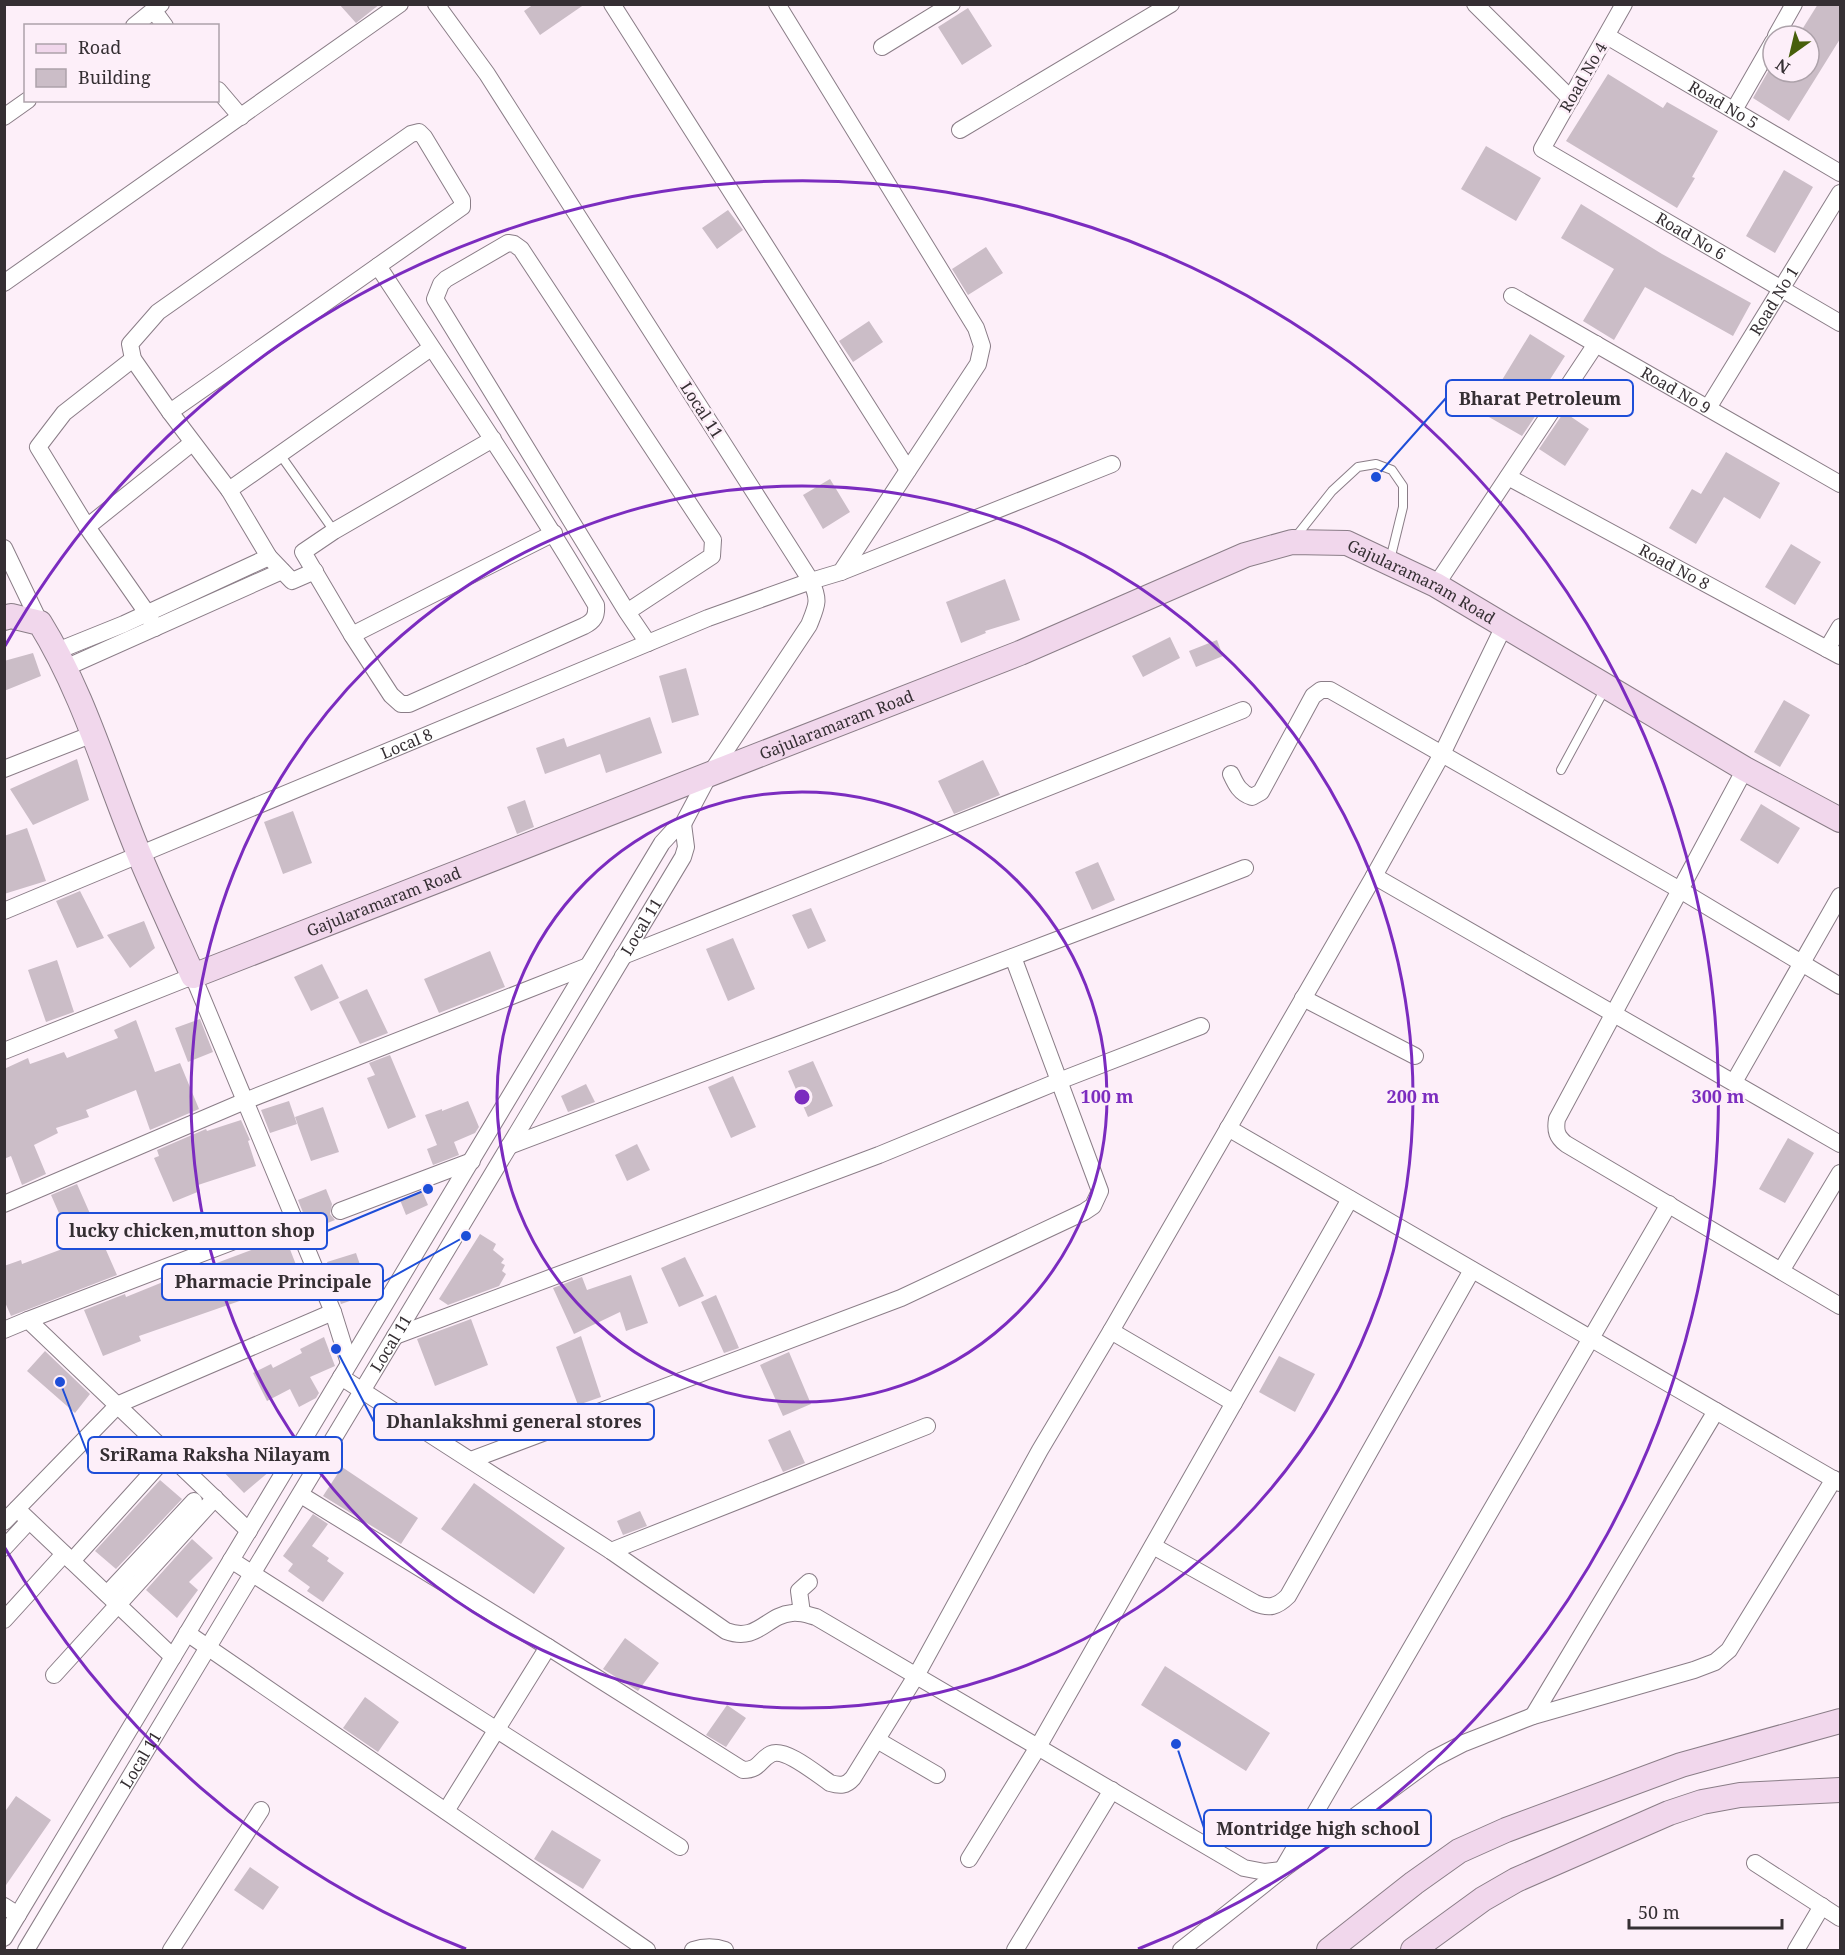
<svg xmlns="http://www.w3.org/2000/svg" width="1845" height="1955" viewBox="0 0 1845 1955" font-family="'Noto Serif',serif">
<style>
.building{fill:#cbbdc7}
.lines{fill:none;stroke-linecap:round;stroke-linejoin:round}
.lane-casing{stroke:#8a7d87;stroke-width:10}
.street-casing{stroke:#8a7d87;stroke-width:18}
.secondary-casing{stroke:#8a7d87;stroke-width:26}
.lane{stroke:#fff;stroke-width:8}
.street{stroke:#fff;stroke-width:16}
.secondary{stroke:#f1d7ec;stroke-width:24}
.ring{fill:none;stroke:#7b2cbf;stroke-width:3}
.labels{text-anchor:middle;stroke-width:5;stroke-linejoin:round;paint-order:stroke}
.street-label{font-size:16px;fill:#352f33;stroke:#fdeff9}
.centre{fill:#7b2cbf;stroke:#fdeff9;stroke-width:3}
.ring-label{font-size:18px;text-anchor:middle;font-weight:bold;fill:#7b2cbf;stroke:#fdeff9;stroke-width:5;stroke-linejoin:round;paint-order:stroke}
.leader{fill:none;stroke:#1d4ed8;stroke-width:2}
.callout-dot{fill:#1d4ed8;stroke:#fdeff9;stroke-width:2}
.callout{fill:#fdeff9;stroke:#1d4ed8;stroke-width:2}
.callout-label{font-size:18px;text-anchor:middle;font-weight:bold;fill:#352f33}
</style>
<rect width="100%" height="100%" fill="#fdeff9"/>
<path class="building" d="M339,4h41l-24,19z
M534,4h51l-45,31 -16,-24z
M1818,4h22v35l-51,82 -36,-23 20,-35v13l3,-4h33v-36h-11z
M968,8l24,38 -30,19 -24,-38z
M1608,74l55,34 4,-6 51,29 -26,46 3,1 -18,30 -111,-67z
M1486,146l55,32 -25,43 -55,-32z
M1784,170l29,17 -38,66 -29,-17z
M1581,204l81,50 89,49 -18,33 -88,-49 -31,53 -31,-19 31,-52 -53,-31z
M728,210l15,20 -26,19 -15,-21z
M986,247l17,26 -35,22 -16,-26z
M869,321l14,21 -30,20 -14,-21z
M1530,334l35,22 -25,39 6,5 -24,36 -40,-23z
M1564,412l25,17 -24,37 -26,-17z
M1726,452l54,31 -20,36 -36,-22 -28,47 -27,-16 23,-39 9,5z
M830,479l20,33 -27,17 -20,-34z
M1791,544l30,18 -26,43 -30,-18z
M1005,579l15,41 -35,11 1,2 -25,10 -15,-41z
M1170,637l10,21 -37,19 -11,-21z
M1217,640l6,16 -27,11 -7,-16z
M33,653l8,23 -37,15v-30z
M686,668l13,47 -27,8 -13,-47z
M1784,700l26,15 -30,52 -26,-15z
M650,717l12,36 -56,20 -6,-19 -55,20 -9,-26 28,-10 3,9z
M77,759l12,41 -56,25 -23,-36z
M983,760l17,35 -46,19 -16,-33z
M525,800l9,27 -17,7 -10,-27z
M1761,804l39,24 -22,36 -38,-24z
M293,811l19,52 -29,11 -19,-52z
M27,828l19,53 -42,13v-58z
M1098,862l17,38 -23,10 -17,-38z
M80,891l24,47 -27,10 -21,-47z
M811,908l15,33 -18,8 -16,-34z
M144,921l11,27 -25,20 -23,-33z
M733,938l22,51 -27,12 -22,-52z
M490,951l15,36 -66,26 -15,-34z
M57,960l17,52 -28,10 -18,-52z
M322,964l17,34 -28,13 -17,-34z
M367,989l21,44 -28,11 -21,-42z
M200,1019l13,33 -25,10 -13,-34z
M136,1020l19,52 25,-9 19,46 -49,21 -14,-40 -50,20 3,7 -33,11 2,5 -24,12 12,29 -24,11 -11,-29 -7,3v-90l24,-11 2,6 34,-12 3,6 51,-20 -4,-8z
M390,1055l26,62 -28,12 -21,-51 8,-3 -6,-12z
M813,1061l20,45 -25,11 -20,-46z
M733,1076l23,51 -25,11 -23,-51z
M586,1084l9,18 -27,10 -7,-16z
M289,1101l8,23 -27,9 -9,-23z
M468,1101l11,26 -4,6 -21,9 5,13 -26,10 -6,-16 10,-4 -12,-30 17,-6v2z
M323,1107l16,45 -28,9 -16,-44z
M241,1120l9,20 -2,1 8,25 -58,19 2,6 -27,11 -19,-44 5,-2 -2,-6 49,-21 1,2z
M1788,1138l26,15 -29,50 -26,-14z
M637,1144l13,26 -23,11 -12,-26z
M77,1184l40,91 -106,41 -7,-16v-34l17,-6 1,4 51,-19 -22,-50z
M326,1189l6,15 -2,10 5,6 -25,10 -12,-30z
M422,1191l6,14 -22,10 -6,-15z
M284,1234l16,41 -34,12 2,4 -129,45 2,5 -38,15 -19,-46 41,-16 1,3 79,-32 1,2 51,-19 -1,-3z
M480,1234l16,10 -3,6 11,9 -3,4 4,2 -3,6 4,3 -7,12 -51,19 -9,-6z
M356,1253l14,41 -29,10 -14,-42z
M685,1257l19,39 -25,11 -18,-39z
M631,1275l17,48 -22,8 -6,-19 -46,22 -21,-46 29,-11 5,13z
M716,1295l23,53 -15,5 -23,-51z
M471,1319l17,46 -53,21 -18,-47z
M581,1336l20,61 -23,8 -22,-58z
M324,1337l11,29 -25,11 9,16 -3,5 -17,9 -9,-18 -23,12 -14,-28 18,-9 2,4 29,-15 -2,-4z
M45,1351l45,43 -15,19 -48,-42z
M789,1352l22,52 -28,12 -23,-51z
M1279,1356l36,18 -20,38 -36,-20z
M790,1430l15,33 -22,9 -15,-32z
M239,1439l31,32 -26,22 -30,-31z
M342,1467l76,51 -17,26 -78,-48z
M160,1480l22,19 -66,70 -21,-18z
M474,1483l91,65 -31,46 -93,-65z
M640,1511l7,15 -24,9 -6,-14z
M313,1514l15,10 -16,22 17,12 -2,3 17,12 -21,29 -16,-11 3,-4 -22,-16 5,-7 -10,-8z
M192,1539l21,19 -24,24 9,8 -21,28 -31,-28z
M625,1638l34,25 -21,28 -35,-22z
M1165,1666l105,67 -24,38 -105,-66z
M365,1697l34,25 -21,30 -35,-24z
M727,1705l19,13 -20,29 -20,-12z
M16,1796l35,24 -47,68v-75z
M552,1830l49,30 -18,29 -49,-30z
M250,1867l29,20 -16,23 -29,-20z"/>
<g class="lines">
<defs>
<path id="lane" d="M279,453l55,78
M1294,539l38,-48 26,-24 18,-3 16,6 11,16v21l-13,53
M1561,770l45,-83"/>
<g id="street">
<path d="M612,4l296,466"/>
<path d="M1475,4l96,95"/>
<path id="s1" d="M1624,4l-82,145 298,174"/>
<path d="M154,11l11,15"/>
<path d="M134,26l27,-22"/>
<path id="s2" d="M1607,36l233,137"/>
<path d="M1776,36l18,-32"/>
<path d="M882,47l70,-43"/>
<path d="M218,90l23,27"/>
<path d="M1734,110l39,-68"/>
<path d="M4,117l24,-17"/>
<path d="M960,130l211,-126"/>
<path d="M4,283l396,-279"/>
<path id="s3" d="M1512,296l328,188"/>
<path d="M133,359l-69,54 -26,34 49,80 60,86 8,15"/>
<path id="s4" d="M1708,408l132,-215"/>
<path d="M170,412l-37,-53 -3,-15 28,-32 253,-178 8,-2 5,5 38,63v7l-84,59c74,113 150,223 218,339 1,11 -2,16 -12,21l-175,78h-8l-10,-9 -39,-60 -49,-83 31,-21 159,-92"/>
<path id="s5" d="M1508,477l332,179"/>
<path d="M229,490l202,-142"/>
<path d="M87,527l105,-84"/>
<path d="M4,548l36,75"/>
<path d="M315,571l-23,10 -23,-24 -40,-67 -59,-78 208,-146"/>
<path d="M841,572l271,-108"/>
<path d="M1436,585l160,-241"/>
<path d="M627,612l85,-56 1,-16 -192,-291 -7,-5 -6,-1 -62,36 -5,5 -6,15 192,313 21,31"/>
<path d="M352,635l202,-102"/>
<path d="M1827,649l13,-22"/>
<path d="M57,651l67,-27 145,-67"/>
<path d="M65,668l217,-97"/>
<path d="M4,769l89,-35"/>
<path d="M1745,769l-188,350c-2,12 0,18 9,25l274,162"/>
<path d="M1231,774c5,11 9,19 21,23l9,-5 52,-96 8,-6h9l350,200 160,96"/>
<path d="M1374,876l466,268"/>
<path id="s6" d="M4,911l704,-293 103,-37 30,-9 137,-208 4,-18 -6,-18 -199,-324"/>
<path d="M623,956l620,-246"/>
<path d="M1303,998l112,58"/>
<path d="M4,1051l189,-75 140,336 16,51"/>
<path d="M1734,1082l106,-186"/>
<path d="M1228,1128l612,355"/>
<path d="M509,1146c245,-93 492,-183 736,-278"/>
<path d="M4,1204l241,-103 343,-135"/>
<path d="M340,1211l132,-50"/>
<path d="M1781,1271l59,-98"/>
<path d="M28,1320l266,-102"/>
<path d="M4,1330l24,-10 221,211"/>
<path d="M1111,1331l123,72"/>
<path d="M395,1336l484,-181 180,-74 142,-55"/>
<path d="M341,1377l270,174 115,80c32,12 40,-16 66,-18 9,-1 16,2 24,4l428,251 21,4 17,-2 151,-111 31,-16 69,-27 161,-46 21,-8 14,-12 105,-171"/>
<path d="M471,1460l430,-162 183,-86 9,-6 7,-15 -87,-234"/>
<path d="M301,1495l247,152 195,123c17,0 16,-10 28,-16 14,-7 47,21 59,29 10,3 16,3 23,-5l63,-102 124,-226 71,-119 263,-455 68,-122 62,-128"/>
<path d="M17,1509l156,148"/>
<path d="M4,1522l115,-118 214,-92"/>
<path d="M1153,1546l102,57c14,6 22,4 33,-7l184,-326"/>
<path d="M4,1548l25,-27"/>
<path d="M611,1551l316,-125"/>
<path d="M231,1560l449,287"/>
<path d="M72,1561l85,-94"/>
<path d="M107,1594l87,-93"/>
<path d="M802,1613l-3,-22 10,-9"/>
<path d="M4,1620l60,-66"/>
<path d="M187,1633l460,317"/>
<path d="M54,1675l161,-177"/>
<path d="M1533,1716l183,-305"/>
<path d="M877,1740l60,35"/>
<path d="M446,1811l102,-164"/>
<path d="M969,1859l69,-112 312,-548"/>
<path d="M1755,1863l85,55"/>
<path d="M4,1906l14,9"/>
<path d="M4,1938l658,-1095 11,-12 10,-7 25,-47 101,-152c8,-20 11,-24 2,-44l-324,-507 -51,-70"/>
<path id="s7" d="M26,1950l657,-1093 3,-10 -3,-23"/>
<path d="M171,1950l90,-140"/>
<path d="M693,1950c12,-4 21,-4 32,0"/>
<path d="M1015,1950l97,-160"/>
<path d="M1181,1950l101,-80 387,-666"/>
<path d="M1796,1950l26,-44"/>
</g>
<g id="secondary">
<path id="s8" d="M4,618l7,-2 29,7c44,71 67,154 99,231 17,41 36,81 54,122l827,-323 225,-98 47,-13 55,1 89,42 309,184 95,51"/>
<path d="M1329,1950l85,-67 45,-32 47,-21 175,-65 159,-44"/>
<path d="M1413,1950l70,-51 33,-19 153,-67 33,-11 38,-7 100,-5"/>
</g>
</defs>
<use href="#lane" class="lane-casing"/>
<use href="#street" class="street-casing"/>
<use href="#secondary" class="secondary-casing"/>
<use href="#lane" class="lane"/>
<use href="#street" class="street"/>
<use href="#secondary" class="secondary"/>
</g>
<g class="ring">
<circle cx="802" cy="1097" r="305"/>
<circle cx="802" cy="1097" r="611"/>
<path d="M466 1949A916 916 0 0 1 5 1548M5 646A916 916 0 1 1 1138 1949"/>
</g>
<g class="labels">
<g class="street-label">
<text transform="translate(1583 77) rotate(-60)" y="6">Road No 4</text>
<text dy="6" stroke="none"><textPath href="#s2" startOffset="135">Road No 5</textPath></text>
<text dy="6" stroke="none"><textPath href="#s1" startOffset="339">Road No 6</textPath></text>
<text dy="6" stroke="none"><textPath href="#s4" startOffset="126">Road No 1</textPath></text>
<text dy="6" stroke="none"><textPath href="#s3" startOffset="189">Road No 9</textPath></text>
<text transform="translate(702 410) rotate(57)" y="6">Local 11</text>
<text dy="6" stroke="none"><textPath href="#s5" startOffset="189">Road No 8</textPath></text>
<text dy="6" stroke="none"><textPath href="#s8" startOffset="1743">Gajularamaram Road</textPath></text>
<text dy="6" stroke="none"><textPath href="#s8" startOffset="1113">Gajularamaram Road</textPath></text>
<text dy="6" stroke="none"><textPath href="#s6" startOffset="436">Local 8</textPath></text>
<text dy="6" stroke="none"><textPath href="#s8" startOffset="627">Gajularamaram Road</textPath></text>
<text dy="6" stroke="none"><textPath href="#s7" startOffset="1194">Local 11</textPath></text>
<text dy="6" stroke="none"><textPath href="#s7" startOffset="708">Local 11</textPath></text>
<text dy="6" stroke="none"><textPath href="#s7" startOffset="222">Local 11</textPath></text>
</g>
</g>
<circle cx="802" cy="1097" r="9" class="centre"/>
<g class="ring-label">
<text x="1107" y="1103">100 m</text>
<text x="1413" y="1103">200 m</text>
<text x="1718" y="1103">300 m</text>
</g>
<path class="leader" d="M1376 477L1446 398M428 1189L327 1231M466 1236L383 1282M336 1349L374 1422M60 1382L88 1455M1176 1744L1204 1828"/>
<g class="callout-dot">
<circle cx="1376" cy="477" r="6"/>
<circle cx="428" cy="1189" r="6"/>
<circle cx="466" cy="1236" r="6"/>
<circle cx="336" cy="1349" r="6"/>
<circle cx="60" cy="1382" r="6"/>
<circle cx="1176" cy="1744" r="6"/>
</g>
<g class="callout">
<rect x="1446" y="380" width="187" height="36" rx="6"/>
<rect x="57" y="1213" width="270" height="36" rx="6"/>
<rect x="162" y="1264" width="221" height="36" rx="6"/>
<rect x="374" y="1404" width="280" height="36" rx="6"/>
<rect x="88" y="1437" width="254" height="36" rx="6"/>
<rect x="1204" y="1810" width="227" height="36" rx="6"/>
</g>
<g class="callout-label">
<text x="1540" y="405">Bharat Petroleum</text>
<text x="192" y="1237">lucky chicken,mutton shop</text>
<text x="273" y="1288">Pharmacie Principale</text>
<text x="514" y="1428">Dhanlakshmi general stores</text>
<text x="215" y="1461">SriRama Raksha Nilayam</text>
<text x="1318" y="1835">Montridge high school</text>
</g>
<rect width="1845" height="1955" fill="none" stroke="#352f33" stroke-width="12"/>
<rect x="24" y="24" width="195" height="78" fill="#fdeff9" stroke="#ada2aa" stroke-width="1.5"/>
<rect x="36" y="44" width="30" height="9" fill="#f1d7ec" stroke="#ada2aa" stroke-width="1.5"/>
<text x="78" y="54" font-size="18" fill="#352f33">Road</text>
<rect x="36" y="69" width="30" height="18" fill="#cbbdc7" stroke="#ada2aa" stroke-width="1.5"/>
<text x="78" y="84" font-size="18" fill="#352f33">Building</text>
<g transform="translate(1791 54) rotate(214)"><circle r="28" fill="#fdeff9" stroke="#ada2aa" stroke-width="1.5"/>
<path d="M0-4.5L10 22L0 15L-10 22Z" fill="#475f0b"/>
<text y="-9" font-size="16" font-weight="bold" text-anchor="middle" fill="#352f33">N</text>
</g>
<path d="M1629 1919v9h153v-9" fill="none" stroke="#352f33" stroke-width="3"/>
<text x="1638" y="1919" font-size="18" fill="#352f33" stroke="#fdeff9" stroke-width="4.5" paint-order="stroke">50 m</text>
</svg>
